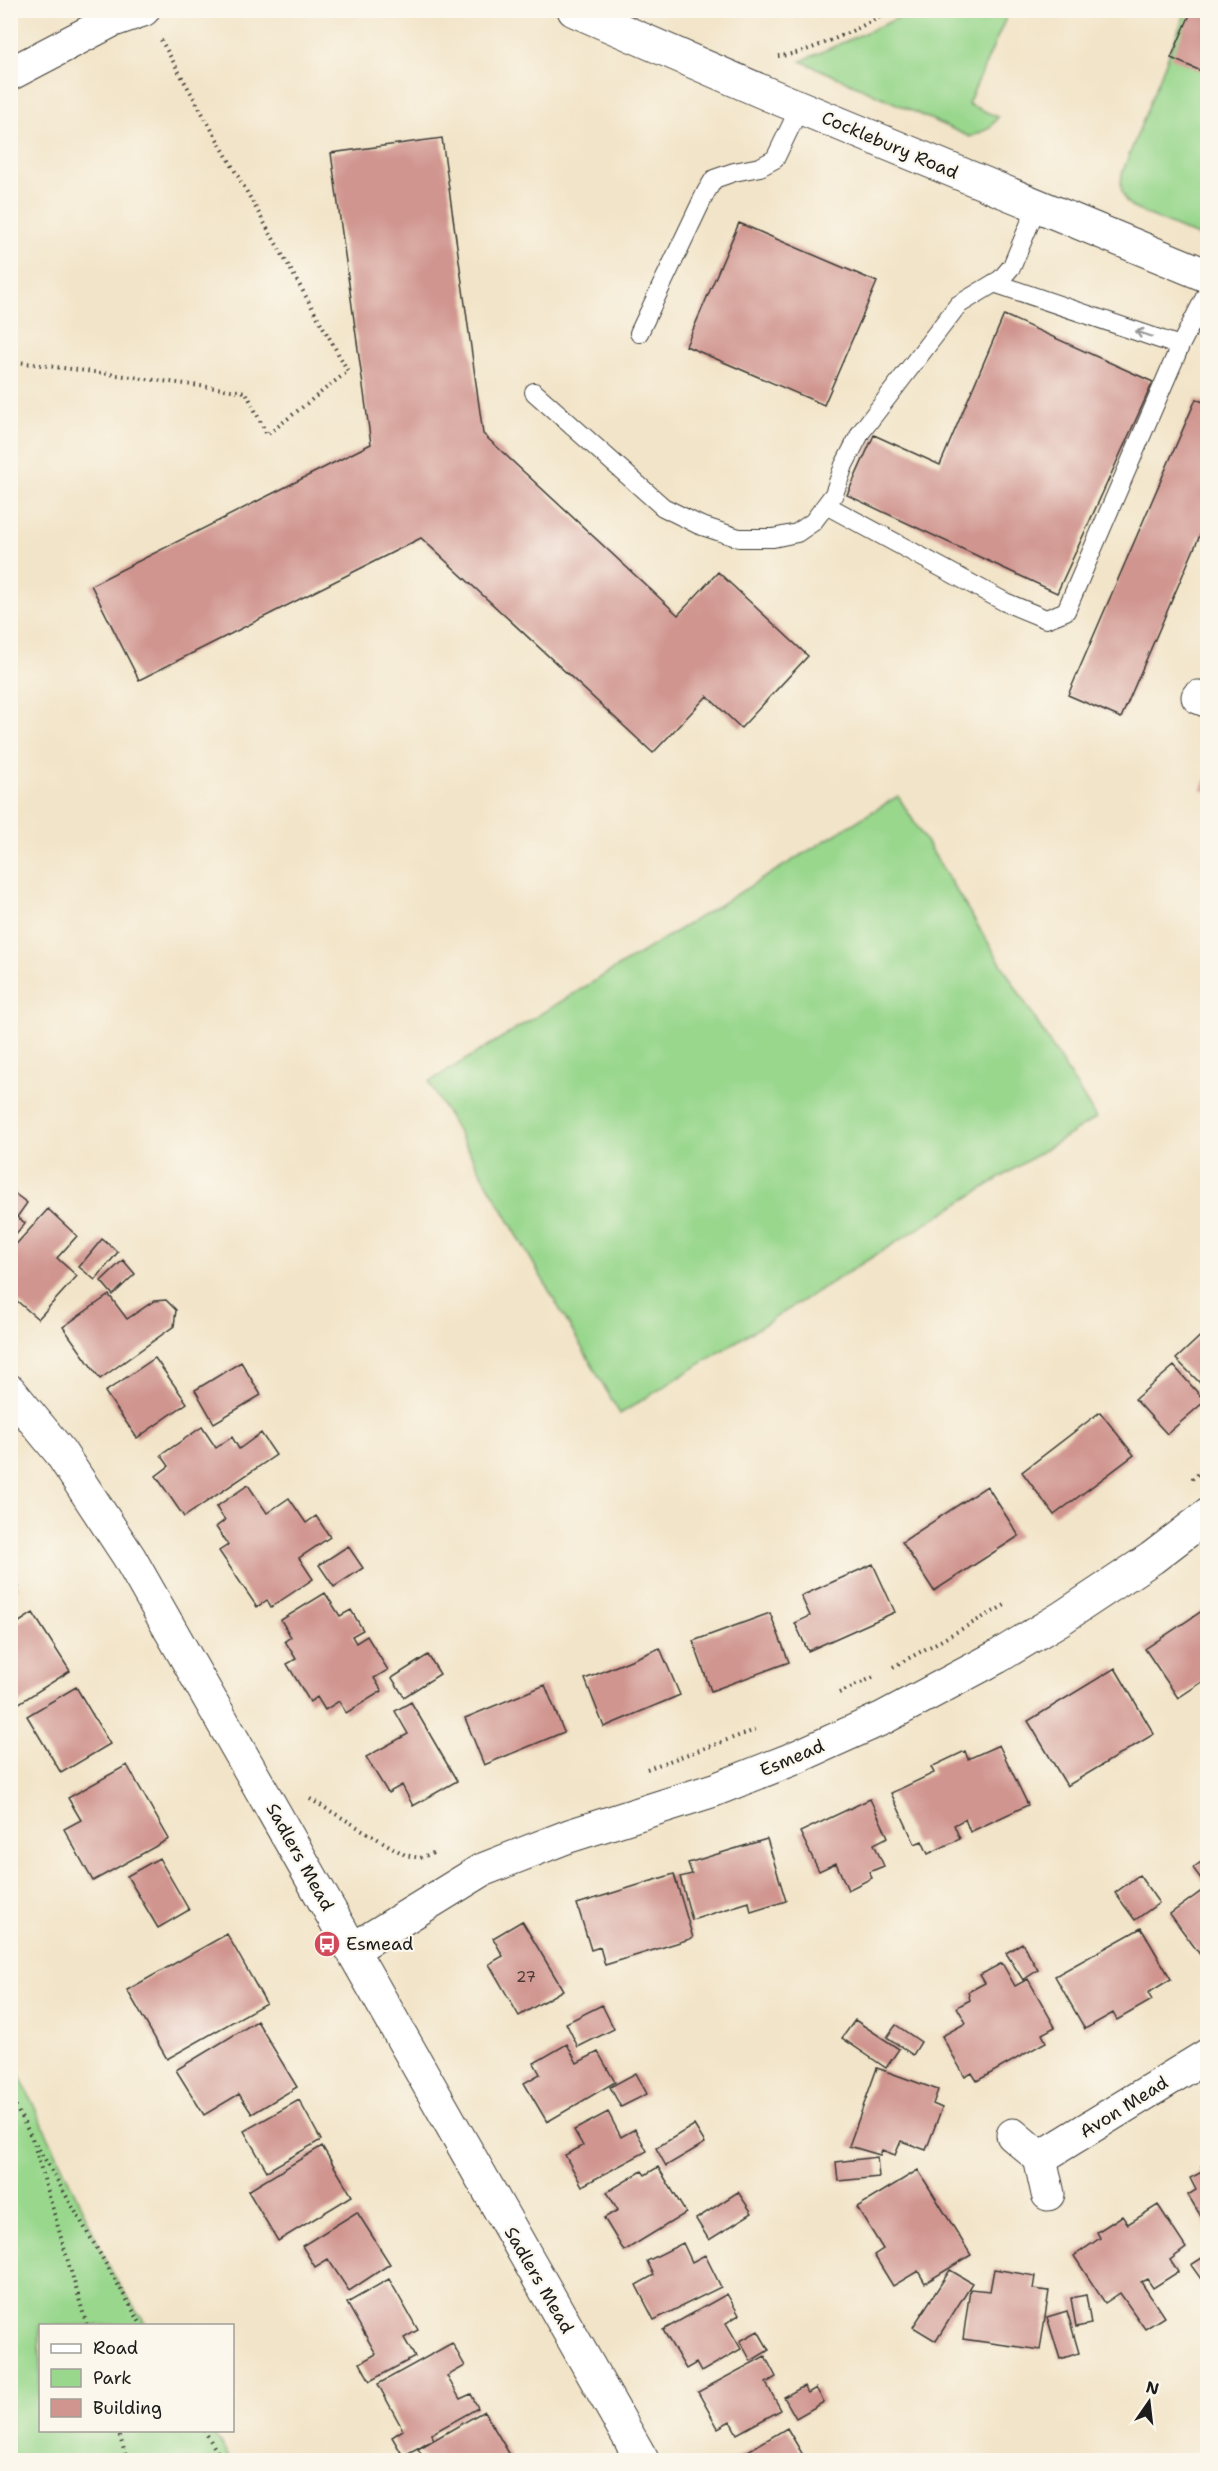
<svg xmlns="http://www.w3.org/2000/svg" width="1218" height="2471" viewBox="0 0 1218 2471" font-family="'Shantell Sans',sans-serif">
<style>
.green{fill:#99d78d;stroke:#5a7a54;stroke-width:1.5}
.building{fill:#d0958f}
.lines{fill:none;stroke-linecap:round;stroke-linejoin:round}
.service-casing{stroke:#3c3a36;stroke-width:20}
.minor-casing{stroke:#3c3a36;stroke-width:35}
.path{stroke:#3c3a36;stroke-width:4;stroke-dasharray:1.5 4.5;stroke-linecap:butt}
.service{stroke:#fff;stroke-width:18}
.minor{stroke:#fff;stroke-width:33}
.oneway{stroke:#999}
.labels{text-anchor:middle;stroke-width:4.5;stroke-linejoin:round;paint-order:stroke}
.number-label{font-size:15px;fill:#493a39}
.street-label{font-size:18px;fill:#1c1c1c;stroke:#fbf7ec}
.poi-label{font-size:18px;fill:#1c1c1c;stroke:#fbf7ec;text-anchor:start}
</style>
<rect width="100%" height="100%" fill="#fbf7ec"/>
<filter id="ink" filterUnits="userSpaceOnUse"><feTurbulence type="fractalNoise" baseFrequency=".0167" numOctaves="2"/><feDisplacementMap in="SourceGraphic" scale="12" xChannelSelector="R" yChannelSelector="G"/><feConvolveMatrix kernelMatrix="1 2 1 2 8 2 1 2 1" color-interpolation-filters="sRGB"/></filter>
<filter id="wash" filterUnits="userSpaceOnUse"><feTurbulence type="fractalNoise" baseFrequency=".008" numOctaves="4" result="noise"/><feDisplacementMap in="SourceGraphic" scale="24" xChannelSelector="R" yChannelSelector="G"/><feGaussianBlur stdDeviation="1.35" result="paint"/><feColorMatrix in="noise" values="0 0 0 0 0 0 0 0 0 0 0 0 0 0 0 0 0 1.4 0 .05"/><feComposite in="paint" operator="in"/></filter>
<g filter="url(#wash)">
<rect width="100%" height="100%" fill="#f2e4c8"/>
<path class="green" d="M914,11h95l-41,93 30,13 -8,11 -20,9 -169,-76z
M1186,11h21v229l-72,-31c-14,-9 -16,-23 -12,-38z
M898,796l198,322 -476,296 -191,-332z
M11,2057l102,217 33,51 -106,1v104l172,1 19,29h-220z"/>
<g id="blocks">
<path class="building" d="M1192,10h16v64l-37,-16z
M442,138l41,296 195,181 40,-43 90,84 -67,72 -34,-32 -54,57 -232,-215 -282,142 -48,-95 280,-141 -40,-291z
M739,223l138,59 -53,123 -138,-59z
M1004,315l149,67 -96,211 -210,-98 27,-60 66,30z
M1196,399l12,5v135l-8,-4 -79,183 -53,-23z
M1208,775v17l-7,-2z
M10,1190l17,13 -10,14 8,6 -15,18z
M48,1209l29,27 -20,22 20,18 -39,43 -28,-24v-44z
M102,1239l16,13 -23,28 -16,-13z
M123,1260l12,14 -22,21 -12,-14z
M109,1295l18,24 27,-18 12,-1 10,10 -2,16 -74,53 -37,-52z
M1208,1329v62l-32,-32z
M155,1358l32,45 -50,35 -32,-46z
M241,1362l20,33 -47,28 -19,-33z
M1174,1366l31,35 -38,33 -32,-35z
M1100,1412l34,43 -80,60 -32,-43z
M202,1427l14,21 16,-11 7,12 22,-16 15,22 -92,62 -28,-41 13,-10 -8,-11z
M248,1485l19,28 22,-15 17,25 10,-7 14,21 -31,21 14,21 -42,28 -4,-7 -10,7 -38,-56 9,-6 -12,-18 9,-7 -9,-13z
M987,1486l32,50 -85,55 -32,-49z
M348,1546l15,22 -29,19 -15,-22z
M873,1564l22,48 -87,39 -13,-28 15,-7 -9,-20z
M10,1577l9,10 -9,7z
M325,1593l15,23 11,-6 12,20 -11,6 4,7 11,-7 21,34 -14,8 8,13 -36,22 -7,-12 -14,9 -8,-13 -7,5 -23,-38 9,-5 -11,-18 6,-4 -10,-17z
M1208,1607v71l-30,20 -33,-49z
M33,1613l37,58 -60,38v-81z
M770,1613l19,49 -78,29 -18,-50z
M660,1648l20,47 -76,32 -19,-48z
M428,1655l12,19 -36,23 -12,-19z
M1115,1668l39,66 -87,52 -39,-65z
M545,1685l19,47 -80,33 -19,-47z
M76,1687l34,57 -49,29 -34,-57z
M411,1702l46,79 -44,25 -11,-21 -14,8 -22,-36 42,-23 -13,-23z
M999,1745l29,60 -58,27 -5,-13 -11,6 6,14 -32,15 -6,-13 -7,3 -24,-51 43,-20 -3,-6 34,-16 3,8z
M127,1765l42,74 -76,42 -29,-52 17,-9 -13,-22z
M870,1799l18,38 -14,7 10,22 -15,6 3,6 -24,12 -12,-27 -17,8 -19,-39z
M767,1839l19,62 -35,11 -2,-10 -57,18 -12,-43 12,-3 -4,-11z
M1208,1857v101l-4,2 -34,-46 37,-27 -14,-19z
M159,1858l30,52 -31,18 -31,-52z
M674,1874l19,64 -88,27 -5,-18 -9,3 -14,-46z
M1139,1875l20,28 -24,17 -20,-27z
M522,1921l41,69 -44,26 -30,-52 14,-8 -10,-18z
M1141,1928l30,51 -23,14 4,7 -35,20 -4,-7 -28,16 -30,-53z
M227,1934l39,69 -99,56 -40,-69z
M1022,1943l16,27 -15,10 -17,-27z
M1002,1963l13,23 13,-7 27,48 -13,7 4,8 -69,39 -5,-8 -7,4 -23,-41 24,-13 -9,-16 13,-7 -2,-8 17,-9 -5,-8z
M602,2005l12,24 -36,18 -12,-24z
M855,2020l44,29 -13,19 -44,-30z
M257,2021l40,66 -45,27 -13,-20 -35,21 -28,-45z
M896,2025l25,17 -8,13 -26,-18z
M567,2044l10,19 21,-11 17,30 -68,40 -23,-39 16,-9 -6,-11z
M877,2068l61,22 -5,14 9,4 -16,42 -25,-9 -6,14 -13,-5 -2,5 -31,-9z
M636,2073l11,21 -26,13 -11,-20z
M299,2100l22,40 -54,31 -23,-40z
M608,2112l13,25 14,-8 12,22 -65,35 -17,-31 18,-9 -9,-16z
M694,2125l11,18 -39,23 -10,-18z
M322,2146l30,50 -74,45 -30,-50z
M877,2157l2,20 -41,4 -2,-19z
M1208,2162v66l-20,-33 8,-5 -6,-12 14,-7 -3,-5z
M658,2167l28,46 -62,38 -20,-33 14,-8 -11,-18 35,-21 3,4z
M918,2170l53,85 -46,28 -7,-12 -25,15 -19,-31 9,-6 -26,-42z
M738,2192l14,21 -43,27 -13,-21z
M1158,2205l28,43 -16,12 8,12 -25,16 -6,-9 -6,3 23,35 -19,12 -25,-36 -15,10 -31,-47 26,-18 -3,-6 25,-16 6,8z
M357,2212l33,52 -41,27 -21,-32 -13,8 -13,-21z
M683,2243l9,19 13,-7 16,32 -67,33 -18,-35 18,-10 -7,-14z
M1205,2256l3,4v29l-17,-24z
M994,2269l41,7 -2,13 16,2 -9,59 -77,-11 7,-50 20,2z
M950,2270l22,13 -36,58 -23,-14z
M389,2279l29,51 -14,8 11,19 -45,24 -10,-18 16,-9 -29,-51z
M727,2294l12,21 -13,8 15,26 -40,23 -5,-9 -10,6 -23,-39z
M1086,2295l5,29 -15,3 -5,-29z
M1067,2311l12,42 -19,6 -13,-42z
M758,2331l11,19 -18,11 -11,-20z
M452,2343l13,23 -18,10 13,23 11,-5 7,14 -47,26 3,5 -31,17 -11,-19 11,-7 -25,-46z
M765,2356l11,21 -10,6 15,27 -44,24 -7,-13 -12,7 -20,-36z
M804,2386l4,7 8,-5 8,14 -28,16 -12,-21z
M484,2411l29,49h-88l-7,-11z
M787,2428l19,32h-73z"/>
</g>
</g>
<g filter="url(#ink)">
<use href="#blocks" fill-opacity="0" stroke="#3c3a36" stroke-width="1.5"/>
<g class="lines">
<defs>
<path id="service" d="M994,283l186,63 28,-55
M639,333l67,-141 8,-13 20,-7 26,-5 15,-8 25,-52
M534,392l129,115 36,18 40,13h34l24,-5 16,-11 21,-28 10,-29 17,-33 97,-127 43,-26 11,-13 25,-60
M826,505l179,97 41,17 20,-8 114,-265"/>
<path id="minor" d="M574,10l196,85 438,181
M10,74l101,-53 32,-11
M1198,697l10,4
M10,1391l50,61 69,105 513,903
M352,1950l130,-80 87,-34 145,-46 76,-30 93,-42 114,-61 63,-38 92,-61 56,-43
M1013,2135l27,23 168,-103
M1040,2158l8,36"/>
</defs>
<use href="#service" class="service-casing"/>
<use href="#minor" class="minor-casing"/>
<path class="path" d="M1191,10l1,1
M778,56c33,-2 85,-31 116,-46
M10,361l236,31 21,43 81,-64 -187,-331
M1192,1479l16,-13
M893,1667l114,-63
M839,1693l37,-17
M647,1769l108,-39
M310,1799l95,56 15,3 13,-5
M10,2096l22,42 55,188
M36,2144l106,182
M118,2430l9,30
M204,2430l18,30"/>
<use href="#service" class="service"/>
<use href="#minor" class="minor"/>
</g>
<defs><path id="oneway-shaft" d="M-6 0H5M1.5-3L5.5 0L1.5 3" fill="none" stroke-width="1.6" stroke-linecap="round" stroke-linejoin="round" transform="scale(1.5)"/></defs>
<use class="oneway" href="#oneway-shaft" transform="translate(1144 334) rotate(-161)"/>
</g>
<defs>
<symbol id="bus-disc" viewBox="-11 -11 22 22"><circle r="9.5" fill="#d1495b" stroke="#fbf7ec"/><path d="M-5-6H5V4H4V6H2V4H-2V6H-4V4H-5ZM-3.5-4V0h7V-4ZM-3.5 1.2v1.5H-2V1.2ZM2 1.2v1.5H3.5V1.2Z" fill="#fff"/></symbol>
</defs>
<g fill-rule="evenodd">
<use href="#bus-disc" x="312" y="1929" width="30" height="30"/>
</g>
<g class="labels">
<g class="number-label">
<text x="526" y="1982">27</text>
</g>
<g class="street-label">
<text transform="translate(890 145) rotate(23)" y="6">Cocklebury Road</text>
<text transform="translate(792 1758) rotate(-23)" y="6">Esmead</text>
<text transform="translate(300 1857) rotate(61)" y="6">Sadlers Mead</text>
<text transform="translate(1124 2107) rotate(-32)" y="6">Avon Mead</text>
<text transform="translate(539 2280) rotate(60)" y="6">Sadlers Mead</text>
</g>
<g class="poi-label">
<text x="346" y="1950">Esmead</text>
</g>
</g>
<rect width="1218" height="2471" fill="none" stroke="#fbf7ec" stroke-width="36"/>
<rect x="39" y="2324" width="195" height="108" fill="#fbf7ec" stroke="#a29f99" stroke-width="1.5"/>
<rect x="51" y="2344" width="30" height="9" fill="#ffffff" stroke="#a29f99" stroke-width="1.5"/>
<text x="93" y="2354" font-size="18" fill="#1c1c1c">Road</text>
<rect x="51" y="2369" width="30" height="18" fill="#99d78d" stroke="#a29f99" stroke-width="1.5"/>
<text x="93" y="2384" font-size="18" fill="#1c1c1c">Park</text>
<rect x="51" y="2399" width="30" height="18" fill="#d0958f" stroke="#a29f99" stroke-width="1.5"/>
<text x="93" y="2414" font-size="18" fill="#1c1c1c">Building</text>
<g transform="translate(1149 2402) rotate(14)" stroke="#fbf7ec" stroke-width="4.5" paint-order="stroke">
<path d="M0-4.5L10 22L0 15L-10 22Z" fill="#1c1c1c"/>
<text y="-9" font-size="16" font-weight="bold" text-anchor="middle" fill="#1c1c1c">N</text>
</g>
</svg>
